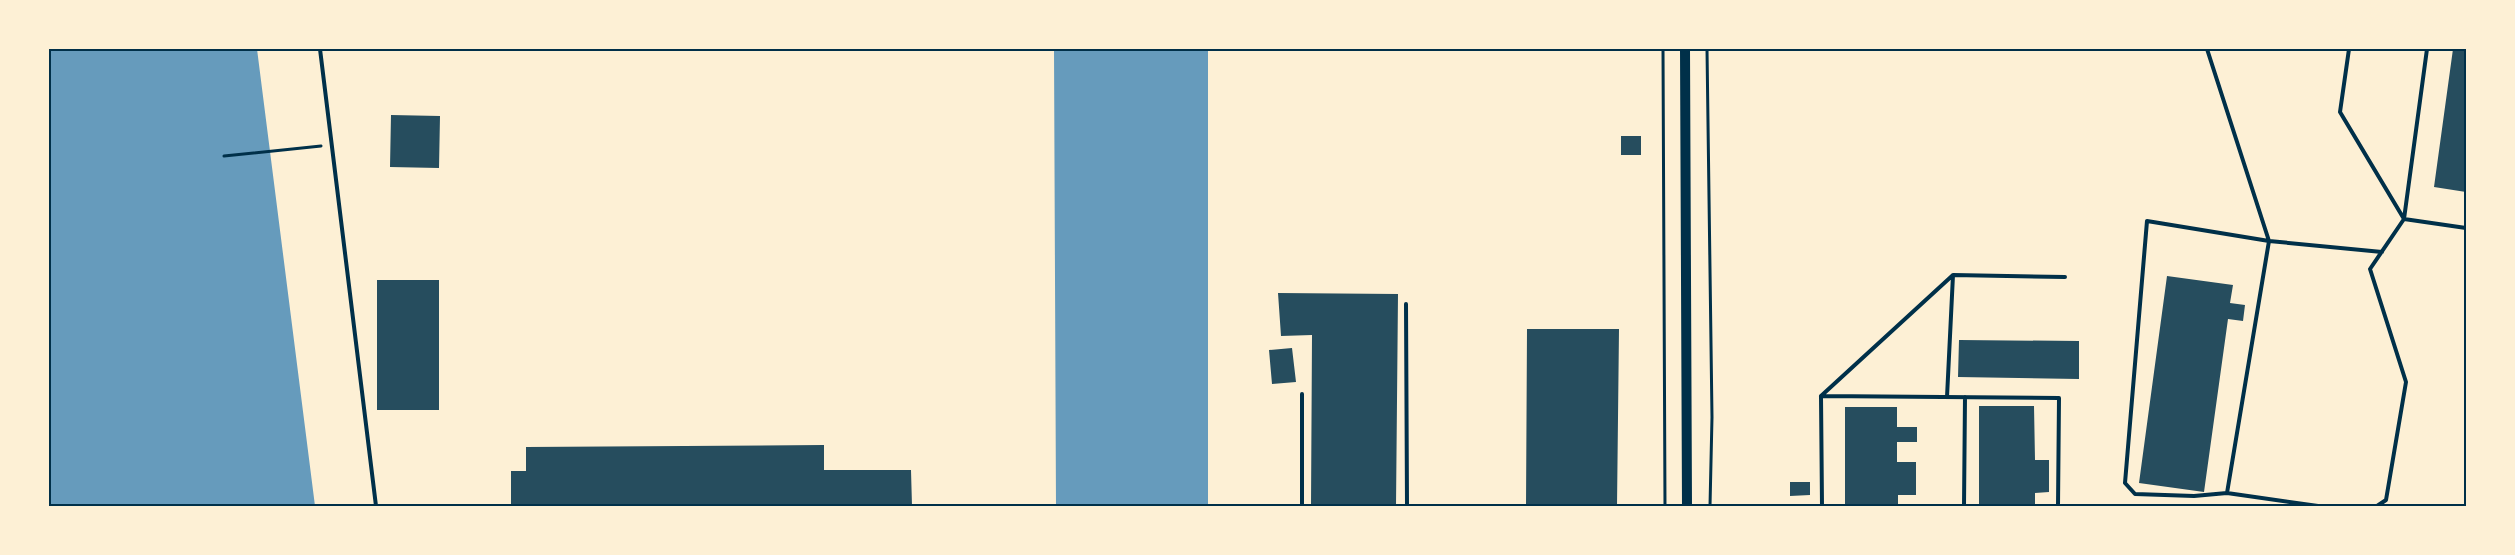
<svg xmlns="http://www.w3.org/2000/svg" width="2515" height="555" viewBox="0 0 2515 555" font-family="'IBM Plex Sans',sans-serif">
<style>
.water{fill:#669bbc}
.building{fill:#264d5e}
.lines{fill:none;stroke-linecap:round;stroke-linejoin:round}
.path{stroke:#003049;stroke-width:3}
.service{stroke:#003049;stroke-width:4}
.secondary{stroke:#003049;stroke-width:10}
.neatline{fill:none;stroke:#003049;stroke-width:2}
</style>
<rect width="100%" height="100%" fill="#fdf0d5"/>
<path class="water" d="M49,49h208l58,457h-266z
M1054,49h154v457h-152z"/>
<path class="building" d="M2453,49h13v143l-32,-5z
M391,115l49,1 -1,52 -49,-1z
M1621,136h20v19h-20z
M2167,276l66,9 -3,18 15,2 -2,16 -15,-2 -24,173 -65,-9z
M377,280h62v130h-62z
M1278,293l120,1 -2,212h-85l1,-171 -31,1z
M1527,329h92l-2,177h-91z
M1959,340l120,1v38l-121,-2z
M1292,348l4,34 -24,2 -3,-34z
M1979,406h55l1,54h14v32l-14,1v13h-56z
M1845,407h52v20h20v15h-20v20h19v33h-18v11h-53z
M824,445v25h87l1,36h-401v-35h15v-24z
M1790,482h20v13l-20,1z"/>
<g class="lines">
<path class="path" d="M1663,49l2,457
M1707,49l5,368 -2,89
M224,156l97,-10"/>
<path class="service" d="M320,49l56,457
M2207,49l62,192 -42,252 91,13
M2349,49l-9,63 64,107 -34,50 36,113 -20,118 -9,6
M2427,49l-23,170 62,9
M1406,304l1,202
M1302,394v112
M1821,396l132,-121
M1947,397l6,-122 112,2
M2227,493l-33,3 -59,-2 -10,-11 22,-262 122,20 113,11
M1822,506l-1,-110 238,2 -1,108
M1964,506l1,-109"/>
<path class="secondary" d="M1685,49l2,457"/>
</g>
<rect width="2515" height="555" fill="none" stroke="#fdf0d5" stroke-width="100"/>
<rect x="50" y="50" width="2415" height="455" class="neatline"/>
</svg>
